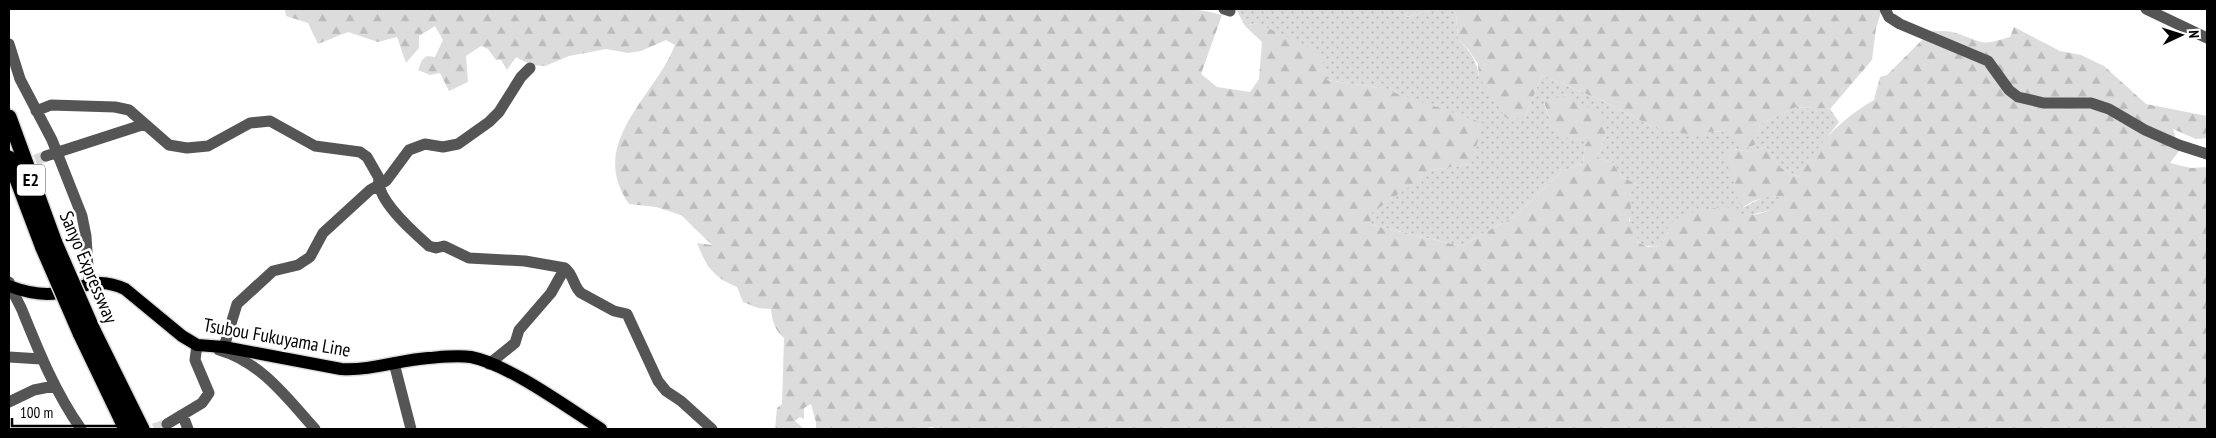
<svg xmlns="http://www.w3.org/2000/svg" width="2216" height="438" viewBox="0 0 2216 438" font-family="'PT Sans Narrow',sans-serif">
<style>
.grass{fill:url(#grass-dots)}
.forest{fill:url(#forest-firs)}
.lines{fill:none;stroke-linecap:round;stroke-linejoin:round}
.minor-tunnel{stroke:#d9d9d9;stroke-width:11;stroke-dasharray:11 5.5;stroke-linecap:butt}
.major-casing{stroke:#dbdbdb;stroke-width:15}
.highway-casing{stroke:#dbdbdb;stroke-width:18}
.minor{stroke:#555;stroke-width:11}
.major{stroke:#000;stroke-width:12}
.highway{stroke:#000;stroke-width:15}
.highway-bridge-casing{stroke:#dbdbdb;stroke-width:18;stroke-linecap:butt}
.highway-bridge{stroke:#000;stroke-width:15}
.labels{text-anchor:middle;stroke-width:5;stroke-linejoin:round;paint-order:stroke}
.shield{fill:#fff;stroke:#4c4c4c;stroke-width:1}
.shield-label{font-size:18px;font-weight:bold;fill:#000}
.street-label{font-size:19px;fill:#000;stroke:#fff}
</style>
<defs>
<pattern id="grass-dots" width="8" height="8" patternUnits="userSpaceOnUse" patternTransform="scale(1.25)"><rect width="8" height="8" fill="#dcdcdc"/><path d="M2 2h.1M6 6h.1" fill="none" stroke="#bbb" stroke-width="1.8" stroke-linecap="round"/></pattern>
<pattern id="forest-firs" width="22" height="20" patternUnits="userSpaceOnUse" patternTransform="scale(1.25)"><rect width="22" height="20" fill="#dcdcdc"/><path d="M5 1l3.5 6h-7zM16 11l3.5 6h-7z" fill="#bbb"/></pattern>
</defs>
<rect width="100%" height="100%" fill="#fff"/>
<path class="grass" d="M1236,9h167l4,8 29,-8h15l5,5 2,25c12,12 19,22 21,38l45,42 18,-44 63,27 48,25 55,5 18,-1 30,12 4,-19 36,-17 34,2 9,13 -31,40 -9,15 -18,-9 -15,-21 -16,5 -16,-3 8,59 24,-12 21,1 -9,9 -11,5 -17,4h-14l-67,17 -9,14c-38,5 -29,-31 -30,-57l8,-4 -17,-9 -8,-13 -15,-5 8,-25 -40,-38 -22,8c9,27 16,38 46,37l-5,5 -2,18 -22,9 -46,44 -54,30 -89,-21 -4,-10 64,-45 39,-6 -90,-76 -54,-8 -70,-57 -12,3z"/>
<path class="forest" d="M285,9h847c11,3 20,0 31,0 21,-1 39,0 59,6l-21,59 16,13 33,5 9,-13 3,-37 -17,-16 12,-3 64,30 6,27 54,8 102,35 -12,41 -39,6 -63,45 3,10 89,21 54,-30 46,-44 22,-9 2,-18 4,-5c-31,1 -36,-10 -45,-38l22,-7 14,11 19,3 7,24 -8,25 15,5 8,13 17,9 -8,5 1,22 -2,9 10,9 -2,12 11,5 12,-1 9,-14 -2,-6 16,-12 43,-8c20,16 44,8 61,-9 -17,-2 -32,1 -45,11l-8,-19 2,-10 -6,-4 -5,-23 9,-3 16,3 16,-5 15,21 18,9c20,-35 41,-57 75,-77l6,-23 7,-2 43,-43c23,-4 32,4 51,10 8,2 21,-3 29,-5l4,-10 46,24 21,4 23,11 42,38 61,12v22l-11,1 -23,-10 6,22 -9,12 21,5 16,-1v262h-1271l-4,-2 -9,2h-107v-7l-5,-18 -7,4v11l-4,-2 -5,4 9,8h-29l2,-21 5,-4 2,-66c-9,-7 -12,-18 -13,-29l-13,-1 -15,-6 -6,-15c-23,-9 -31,-21 -40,-44l15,2 -31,-30 -25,-8 -27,-3c-43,-61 26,-107 46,-159l-9,-5 -25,11 -13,2 -22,-4 -37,7 -24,10 -14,-1 -15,-8 -9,13 -6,-10h-5l-8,-11 -7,-3 -15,10 2,26 -19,9 -9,-18 -10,2 -12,-5 4,-10 5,-4 8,1 8,-17 -8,-14 -16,10v12l-13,15 -9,-26 -19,5 -30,-10 -30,12 -10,-21 -22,-7z
M1403,9h33l-29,8z
M1451,9h431l-6,19 -4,32 -42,49 -34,-2 -36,17 -4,20 -9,4 -17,-8 -4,-9 -18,1 -7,5 -48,-10 -48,-25 -63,-27 -18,44 -19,-2 -26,-40 -1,-13 -10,-15 -10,-10 -2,-25z"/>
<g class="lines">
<path class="minor-tunnel" d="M20,166l26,-10
M154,429l13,-5"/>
<defs>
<path id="major" d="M9,286c16,6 32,10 49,7 27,-6 39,-17 67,-4l57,47 15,9 27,2 117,22c30,2 58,-9 87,-11 14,-1 29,-3 43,-1 37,7 97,51 130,72"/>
<path id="highway" d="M9,117l46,126
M9,158l34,90
M93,330l49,99
M80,333l46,96"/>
</defs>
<use href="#major" class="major-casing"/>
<use href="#highway" class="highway-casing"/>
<path class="minor" d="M1224,9l6,2
M1885,9l4,8 11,7 88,37 21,29 9,7 26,6h47l18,6 36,21 34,15 28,9
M2146,9l61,29
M9,44l11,35 32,61 30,76 4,20 3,47
M36,111l15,-6 64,2 14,3 40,35 18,3 21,-2 42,-23 20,-2 45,25 45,6 7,5 12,21c-4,21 34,54 50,68l7,2 8,-2 25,12 56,3 40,7c9,7 8,18 16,25l33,18 13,3 31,67 8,10 15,10 31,28
M46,156l99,-32
M9,282c3,10 9,19 13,28 17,42 33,82 59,119
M224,347l13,-43 36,-33 25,-6 12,-8 13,-24 47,-43 16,-9 23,-31 16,-6 18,3 15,-3 31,-22 10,-10 22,-35 9,-9
M219,350c42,12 68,48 96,79
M9,357l32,2
M394,363l17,66
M489,364l26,-21 4,-13 32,-37 14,-25
M9,402l25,-12 20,-4
M183,416l5,13
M167,424l35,-21 7,-10 -14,-33 2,-15"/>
<use href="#major" class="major"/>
<use href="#highway" class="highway"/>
<defs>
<path id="highway-bridge" d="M55,243l38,87
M43,248l37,85"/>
</defs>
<use href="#highway-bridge" class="highway-bridge-casing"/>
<use href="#highway-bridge" class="highway-bridge"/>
</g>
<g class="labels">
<rect class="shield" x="17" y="164.5" width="28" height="31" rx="4"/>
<g class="shield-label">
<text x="31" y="186">E2</text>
</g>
<g class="street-label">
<text transform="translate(89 267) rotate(67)" y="7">Sanyo Expressway</text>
<text transform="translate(277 337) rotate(10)" y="7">Tsubou Fukuyama Line</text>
</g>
</g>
<rect width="2216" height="438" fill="none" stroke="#000000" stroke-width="20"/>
<g transform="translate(2181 35) rotate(86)" stroke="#ffffff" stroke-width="4" paint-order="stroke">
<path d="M0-4L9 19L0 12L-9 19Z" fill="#000000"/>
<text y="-8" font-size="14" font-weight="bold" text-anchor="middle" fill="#000000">N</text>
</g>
<path d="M12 418v8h118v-8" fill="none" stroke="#000000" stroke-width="2.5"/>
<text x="20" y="418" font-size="15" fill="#000000" stroke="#ffffff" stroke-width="4" paint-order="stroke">100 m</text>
</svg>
